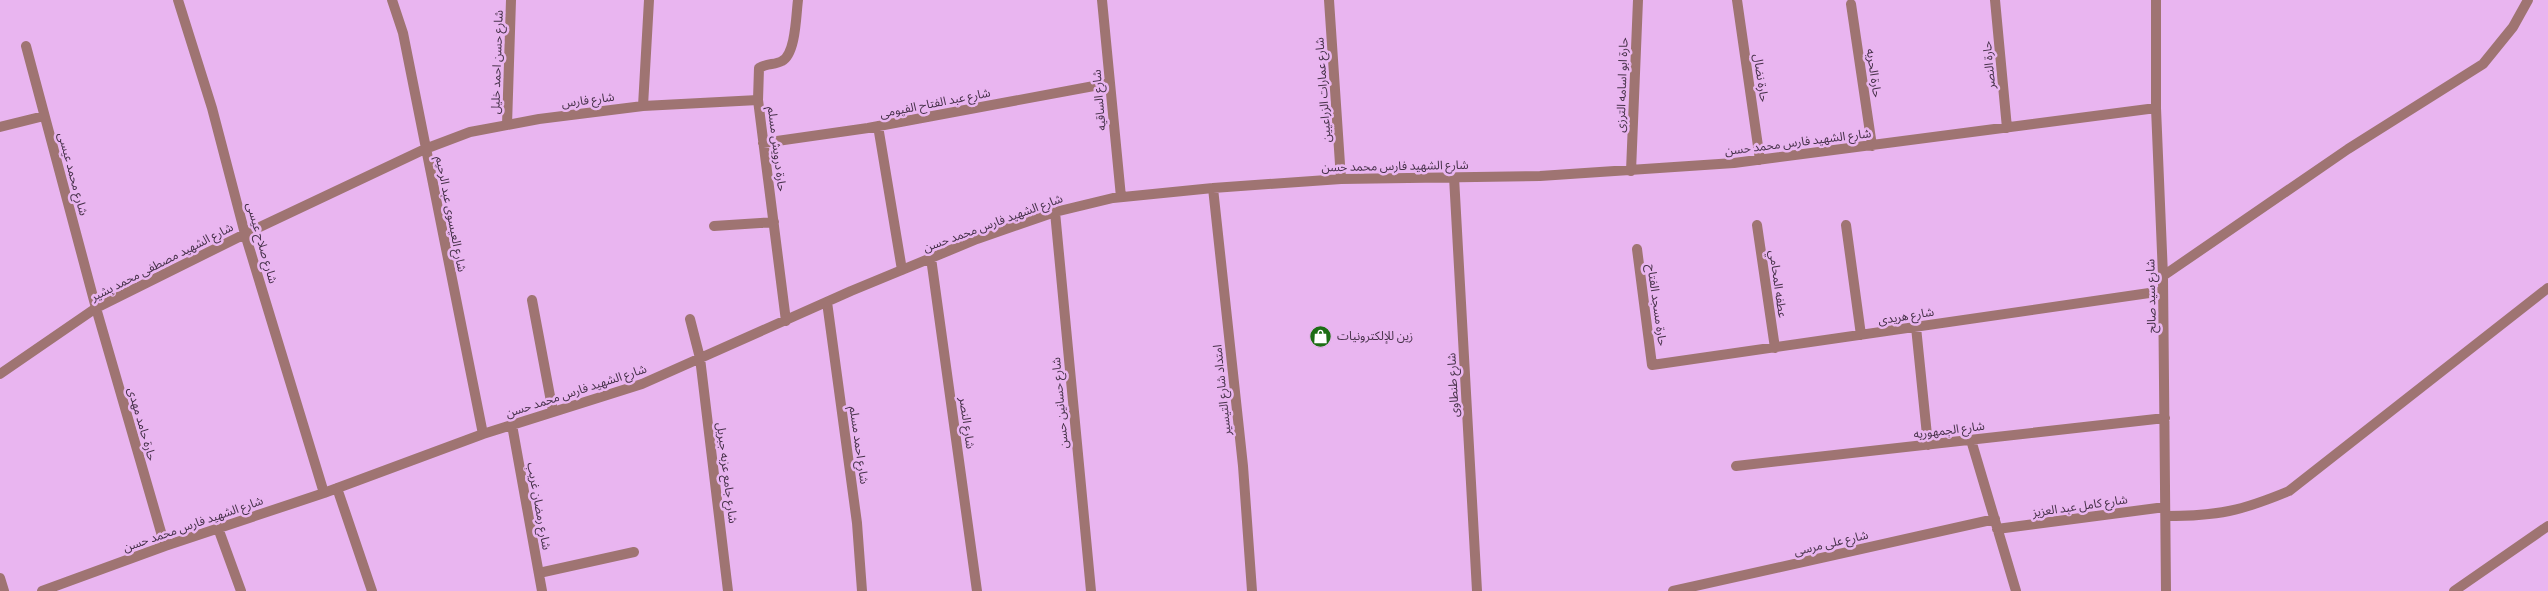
<svg xmlns="http://www.w3.org/2000/svg" width="2548" height="591" viewBox="0 0 2548 591" font-family="'PT Sans Narrow','Noto Sans Arabic',sans-serif">
<style>
.lines{fill:none;stroke-linecap:round;stroke-linejoin:round}
.street{stroke:#9f7472;stroke-width:10}
.labels{text-anchor:middle;stroke-width:5;stroke-linejoin:round;paint-order:stroke}
.street-label{font-size:12px;fill:#463149;stroke:#e9b5f0}
.poi-label{font-size:12px;fill:#463149;stroke:#e9b5f0;text-anchor:start}
</style>
<rect width="100%" height="100%" fill="#e9b5f0"/>
<g class="lines">
<path class="street" d="M178,0l34,108 33,126 79,259
M392,0l11,33 80,401
M1102,0l19,197
M1329,0l12,179
M1737,0l23,160
M1995,0l12,128
M2156,0v108l7,168 3,315
M1851,4l21,142
M26,46l70,262 69,238
M643,106l6,-106
M507,125l4,-125
M878,126l24,144
M0,127l44,-11
M763,143l105,-15 242,-45
M1631,171l7,-171
M1454,177l23,414
M1213,188l30,278 9,125
M1055,212l36,379
M1757,225l18,123
M1846,225l15,110
M714,226l60,-4
M1637,249l15,116 511,-74
M931,258l46,333
M2163,276l185,-127 135,-85 30,-37 15,-27
M532,300l21,112
M827,302l30,221 5,68
M690,319l10,39 28,233
M786,321l-28,-221 1,-32c8,-5 16,-3 23,-7 14,-7 14,-47 16,-61
M1916,327l12,118
M0,374l96,-66 149,-74 180,-85 45,-17 69,-13 104,-13 115,-6
M512,425l30,166
M1971,440l45,151
M1736,466l429,-48
M337,488l35,103
M2166,516c52,0 75,-5 123,-25l259,-203
M218,528l23,63
M1997,529l168,-22
M539,573l95,-21
M0,578l4,13
M42,591l123,-45 159,-53 159,-59 159,-50 209,-93 126,-52 78,-27 58,-14 100,-10 128,-9 199,-3 194,-13 422,-55
M1673,591l322,-72
M2454,591l94,-65"/>
</g>
<defs>
<symbol id="shop-disc" viewBox="-11 -11 22 22"><circle r="9.5" fill="#1c6d14" stroke="#e9b5f0"/><path d="M-5-2.5h2.3a2.7 3.5 0 0 1 5.4 0H5L5.5 6h-11ZM-1.5-2.5h3a1.5 2.3 0 0 0-3 0Z" fill="#fff"/></symbol>
</defs>
<g fill-rule="evenodd">
<use href="#shop-disc" x="1308" y="324" width="25" height="25"/>
</g>
<g class="labels">
<g class="street-label">
<text transform="translate(497 62) rotate(-88)" y="4">شارع حسن احمد خليل</text>
<text transform="translate(1989 65) rotate(-95)" y="4">حارة النصر</text>
<text transform="translate(1874 73) rotate(82)" y="4">حارة الحريه</text>
<text transform="translate(1761 78) rotate(82)" y="4">حارة نضال</text>
<text transform="translate(1622 85) rotate(-88)" y="4">حارة ابو اسامه الترزى</text>
<text transform="translate(1323 90) rotate(-94)" y="4">شارع عمارات الزراعيين</text>
<text transform="translate(588 100) rotate(-7)" y="4">شارع فارس</text>
<text transform="translate(1099 100) rotate(-95)" y="4">شارع الساقيه</text>
<text transform="translate(935 103) rotate(-11)" y="4">شارع عبد الفتاح الفيومى</text>
<text transform="translate(1798 142) rotate(-7)" y="4">شارع الشهيد فارس محمد حسن</text>
<text transform="translate(777 149) rotate(83)" y="4">حارة درويش مسلم</text>
<text transform="translate(1395 166) rotate(-1)" y="4">شارع الشهيد فارس محمد حسن</text>
<text transform="translate(73 174) rotate(75)" y="4">شارع محمد عيسى</text>
<text transform="translate(451 214) rotate(79)" y="4">شارع العيسوى عبد الرحيم</text>
<text transform="translate(993 223) rotate(-20)" y="4">شارع الشهيد فارس محمد حسن</text>
<text transform="translate(262 243) rotate(74)" y="4">شارع صلاح عيسى</text>
<text transform="translate(162 262) rotate(-27)" y="4">شارع الشهيد مصطفى محمد بشير</text>
<text transform="translate(1778 284) rotate(82)" y="4">عطفه المحامي</text>
<text transform="translate(2151 296) rotate(-91)" y="4">شارع سيد صالح</text>
<text transform="translate(1657 305) rotate(82)" y="4">حارة مسجد الفتاح</text>
<text transform="translate(1906 316) rotate(-9)" y="4">شارع هريدى</text>
<text transform="translate(1453 385) rotate(-93)" y="4">شارع طنطاوى</text>
<text transform="translate(1222 390) rotate(-96)" y="4">امتداد شارع التيسير</text>
<text transform="translate(576 391) rotate(-18)" y="4">شارع الشهيد فارس محمد حسن</text>
<text transform="translate(1060 403) rotate(-95)" y="4">شارع حسانين حسن</text>
<text transform="translate(967 423) rotate(82)" y="4">شارع النصر</text>
<text transform="translate(142 424) rotate(74)" y="4">حارة حامد مهدى</text>
<text transform="translate(1949 430) rotate(-7)" y="4">شارع الجمهوريه</text>
<text transform="translate(859 445) rotate(82)" y="4">شارع احمد مسلم</text>
<text transform="translate(727 473) rotate(83)" y="4">شارع جامع عزبه جبريل</text>
<text transform="translate(539 506) rotate(80)" y="4">شارع رمضان غريب</text>
<text transform="translate(2080 506) rotate(-8)" y="4">شارع كامل عبد العزيز</text>
<text transform="translate(193 524) rotate(-19)" y="4">شارع الشهيد فارس محمد حسن</text>
<text transform="translate(1831 543) rotate(-13)" y="4">شارع على مرسى</text>
</g>
<g class="poi-label">
<text x="1337" y="340">زين للإلكترونيات</text>
</g>
</g>
</svg>
